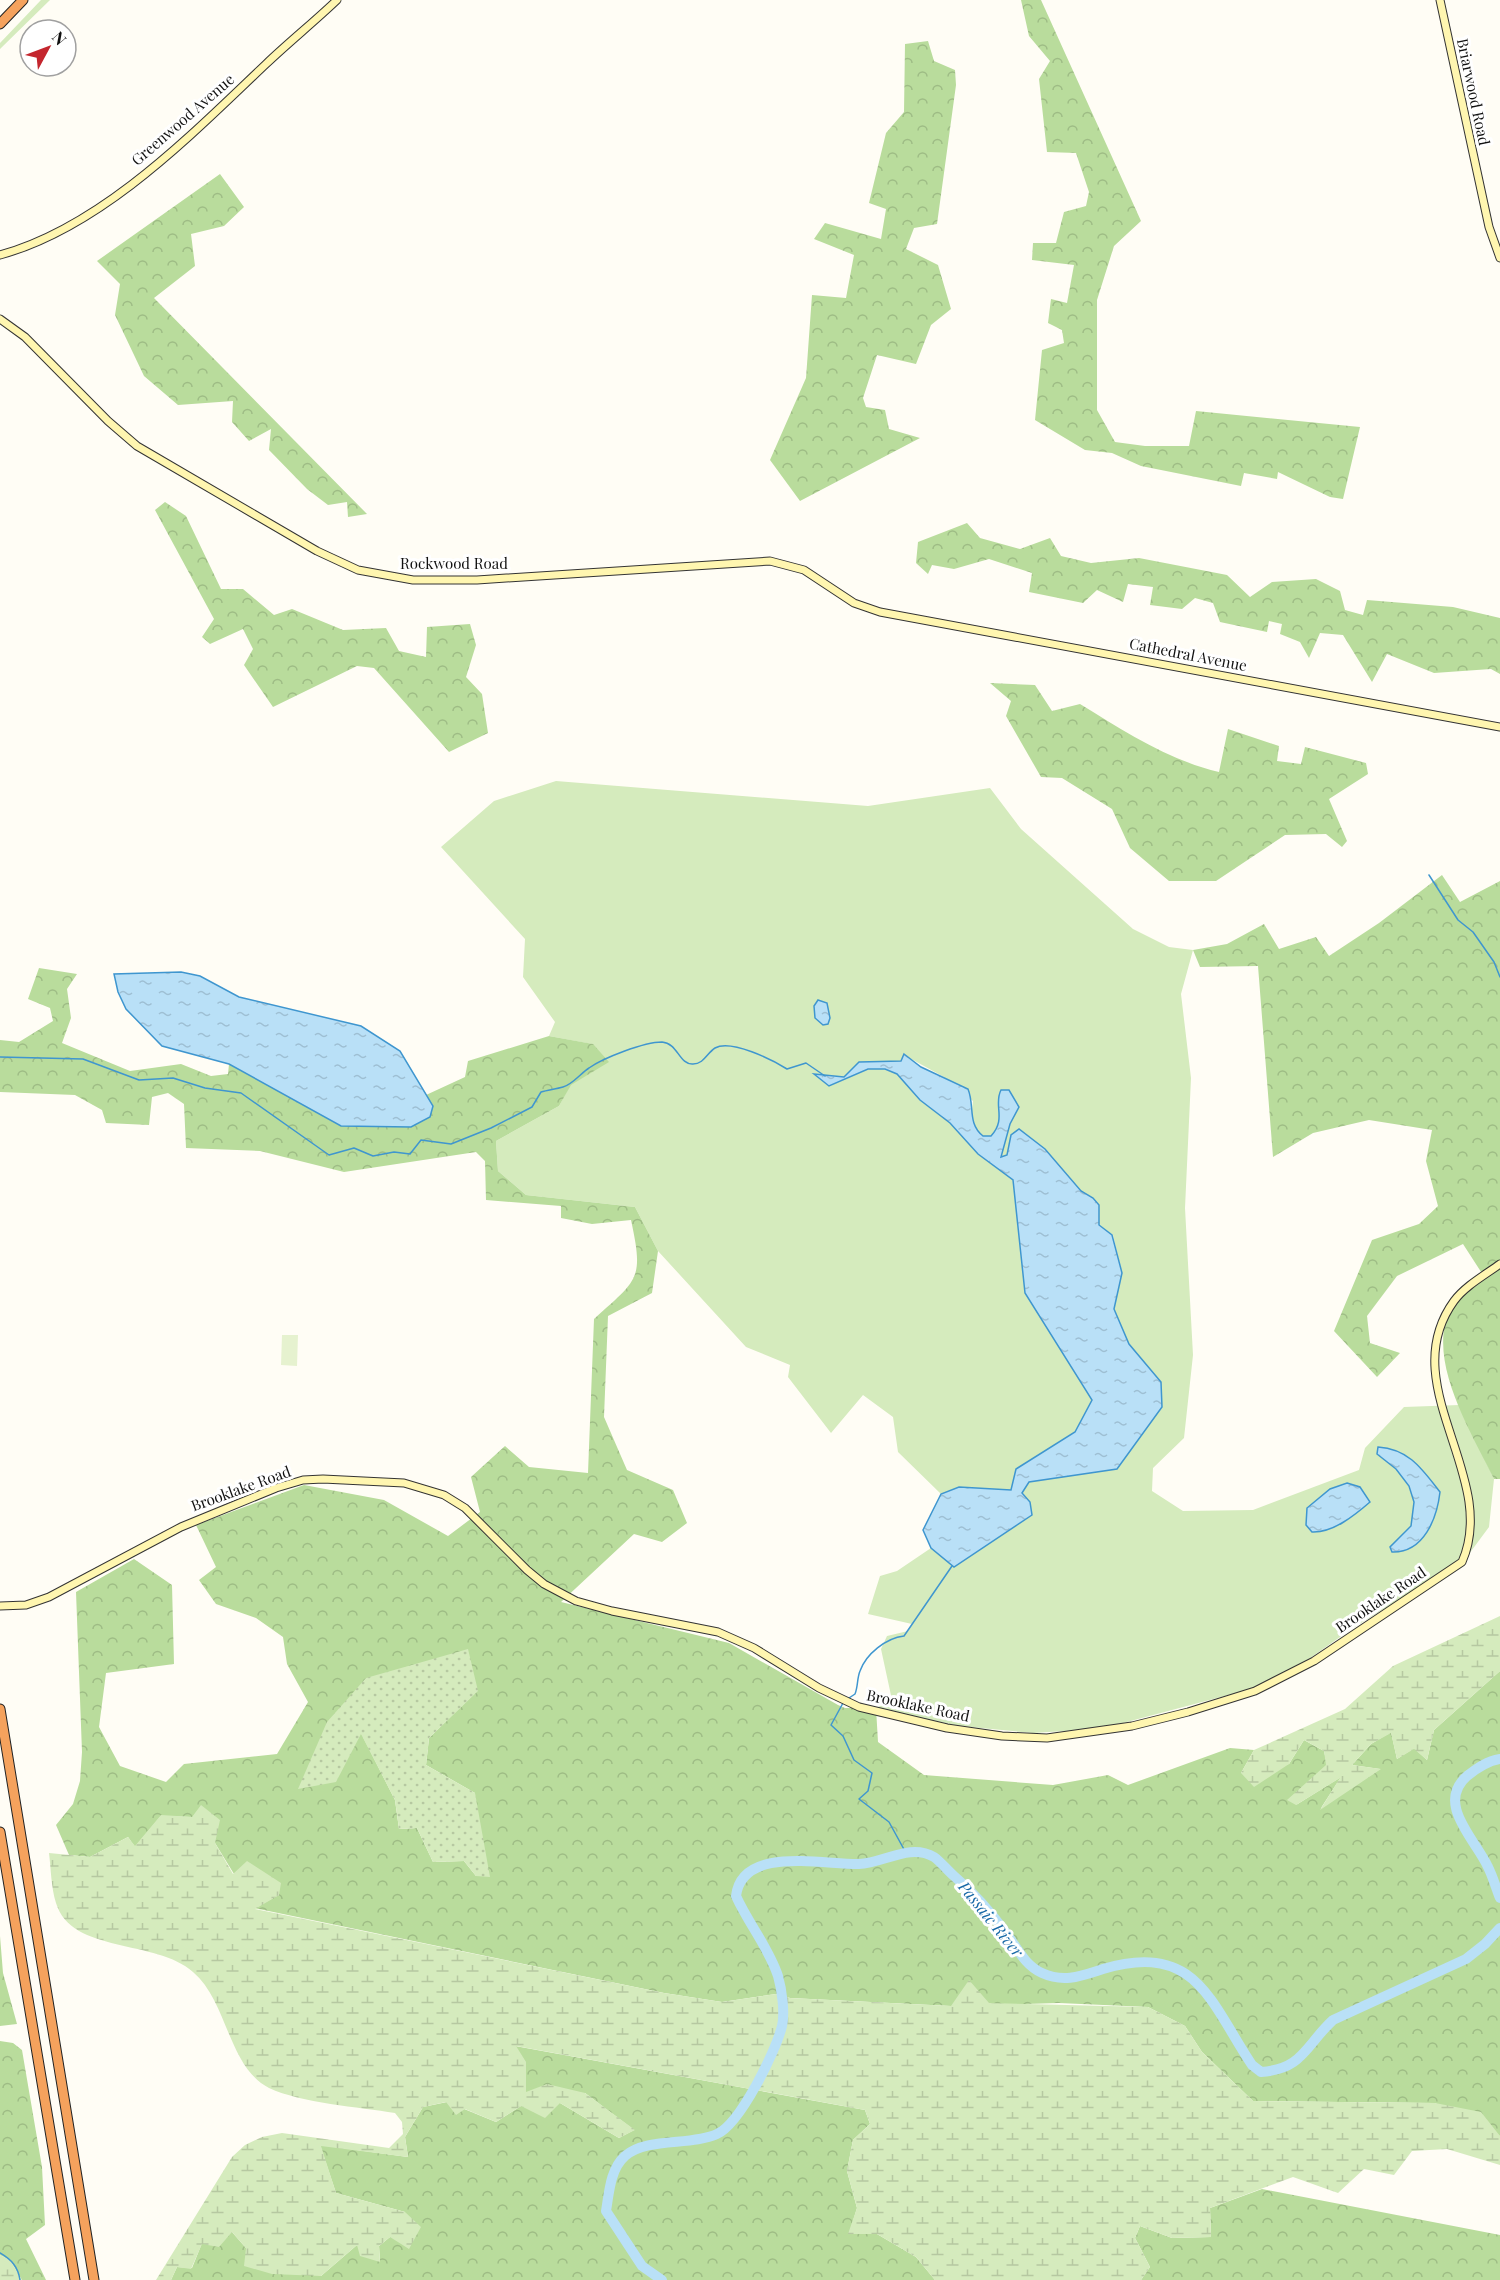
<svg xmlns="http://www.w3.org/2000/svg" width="1500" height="2280" viewBox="0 0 1500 2280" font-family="'Playfair Display',serif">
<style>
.grass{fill:#d5ebbd}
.forest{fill:url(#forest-crowns);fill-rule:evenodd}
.wetland{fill:url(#wetland-marsh)}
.park{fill:url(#park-dots)}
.pitch{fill:#e6f2cf}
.water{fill:url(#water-ripples);stroke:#3f96cf;stroke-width:1.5}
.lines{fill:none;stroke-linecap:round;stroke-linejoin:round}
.stream{stroke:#3f96cf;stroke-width:1.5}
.river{stroke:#b9e0f7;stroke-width:10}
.secondary-casing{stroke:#333;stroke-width:9}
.highway-casing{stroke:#222;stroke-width:11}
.secondary{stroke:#fff6b0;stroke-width:7}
.highway{stroke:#f5a25d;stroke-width:9}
.labels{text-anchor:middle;stroke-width:6;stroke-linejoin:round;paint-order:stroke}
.street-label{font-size:15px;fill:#111;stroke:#fff}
.water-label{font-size:16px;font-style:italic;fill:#1768a6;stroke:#fff}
</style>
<defs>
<pattern id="forest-crowns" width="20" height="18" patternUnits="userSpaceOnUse" patternTransform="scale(1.5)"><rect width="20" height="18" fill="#b9dc9c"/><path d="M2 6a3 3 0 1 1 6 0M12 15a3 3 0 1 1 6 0" fill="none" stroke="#9ebc85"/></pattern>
<pattern id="wetland-marsh" width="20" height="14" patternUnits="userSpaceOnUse" patternTransform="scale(1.5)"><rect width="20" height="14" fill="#d5ebbd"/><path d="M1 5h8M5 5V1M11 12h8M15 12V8" fill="none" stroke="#b6c8a1"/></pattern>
<pattern id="park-dots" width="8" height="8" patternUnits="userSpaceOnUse" patternTransform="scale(1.5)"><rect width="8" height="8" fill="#d5ebbd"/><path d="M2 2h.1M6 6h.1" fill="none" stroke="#b6c8a1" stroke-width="1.8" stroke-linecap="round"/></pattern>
<pattern id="water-ripples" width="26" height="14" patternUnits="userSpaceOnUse" patternTransform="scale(1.5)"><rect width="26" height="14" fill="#b9e0f7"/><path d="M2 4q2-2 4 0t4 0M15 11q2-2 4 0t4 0" fill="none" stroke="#9ebfd3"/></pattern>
</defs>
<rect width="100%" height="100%" fill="#fffdf5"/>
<path class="grass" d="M41,0h9l-50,49v-6z
M556,781l312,25 122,-18 31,41 112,100 36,18 24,3 -12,44 10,84 -6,130 8,147 -9,83 -31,30 -1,23 31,20 70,-1 106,-40 6,-22 39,-41 55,-2 35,74 -5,48 -23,31 -113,70 -50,35 -52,26 -128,34 -42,7 -48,3 -74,-7 -83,-18 16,-8 -11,-51 6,-13 21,-5 4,-7 -44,-10 12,-38 17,-5 34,-23 23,19 78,-52 -2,-13 -8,-9 7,-11 88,-13 43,-87 -31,-38 -15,-35 8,-36 -9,-38 -14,-10 -1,-20 -5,-7 -12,-7 -36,-42 -20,-16 -14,2 -4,20 -7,2 10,-33 9,-17 -10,-17 -10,3c1,16 4,30 -8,43h-8c-12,-10 -12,-21 -10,-35l-29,-24 -40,-22 -3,6 -42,1 -15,15 -29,-3 14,12 39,-17h17l12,5 23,26 30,23 28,31 35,26 12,113 67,107 -17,32 -58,37 -6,22 -52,-4 -18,7 -43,-42 -5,-35 -30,-22 -32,38 -43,-56 2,-12 -44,-18 -88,-96 -23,-44 -109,-12 -28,-24 -2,-30 63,-35 33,-62 -43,-8 6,-14 -32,-45 2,-38 -84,-92 53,-46z"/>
<path class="forest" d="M1021,0h20l100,221 -27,25 -17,54v110l18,32 30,4h44l7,-35 164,16 -17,72 -13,-2 -52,-25 -1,7 -33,-6 -3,13 -100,-20 -29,-13 -27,-3 -50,-30 7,-70 22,-7 -2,-13 -14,-7 3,-24 16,4 7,-38 -42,-5 1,-17h23l8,-31 22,-6 3,-14 -13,-39 -29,-1 -8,-73 11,-18 -21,-25z
M928,41l6,20 21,9 1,15 -19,139 -23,4 -8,21 32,16 13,44 -20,16 -15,39 -39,-9 -14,43 3,9 19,3 4,19 31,9 -120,63 -30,-41 36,-82 6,-83 34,3 8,-43 -40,-16 11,-16 56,16 5,-30 -17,-6 17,-70 18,-21 1,-68z
M220,174l24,33 -20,19 -33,8 4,32 -41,32 213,216 -19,3 -1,-15 -19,3 -21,-16 -38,-39 2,-21 -22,12 -17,-19 1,-21 -55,4 -34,-29 -29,-61 5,-31 -23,-23z
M165,502l21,14 35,73h22l31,26 18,-6 51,21 43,-2 13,23 27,6 1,-30 43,-3 6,21 -10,32 16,17 6,39 -39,19 -75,-84 -17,-2 -84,41 -29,-42 9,-16 -10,-20 -33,15 -8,-7 12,-18 -59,-109z
M967,523l13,15 40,11 30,-11 11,18 30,7 48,-5 88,17 23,22 22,-15 44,-3 24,12 5,19 18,5 4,-15 86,7 47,11v56l-9,-5 -57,4 -47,-19 -15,28 -29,-47 -23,-2 -11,25 -9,-16 -20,-8 2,-10 -13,-3 -2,11 -47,-10 -7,-19 -18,-5 -13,11 -32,-4 3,-18 -25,-3 -5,18 -26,-12 -14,13 -54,-11 3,-19 -43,-14 -35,10 -22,-4 -4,9 -12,-11 2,-21z
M990,683l45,2 17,26 28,-7c44,27 88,56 139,68l9,-43 51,17 -2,15 24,3 4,-17 61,16 2,11 -39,25 18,42 -5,6 -16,-13 -41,1 -69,46h-47l-39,-33 -18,-39 -50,-31 -21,-1 -35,-61 5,-15z
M1442,875l18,27 40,-21v598h-6c-22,-46 -72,-124 -41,-174 6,-11 23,-19 32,-27l-22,-34 -66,32 -30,40 3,27 30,10 -23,24 -43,-46 38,-91 47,-16 19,-18 -12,-45 6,-31 -63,-10 -56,13 -40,24 -15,-191 -58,1 -7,-17 34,-6 37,-20 15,25 37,-12 13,19 50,-33z
M39,968l38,6 -10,15 4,29 -9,25 68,28 51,-7 30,12 17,-2 1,-10 112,62 92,-20 -7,-11 39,-18 3,-16 81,-25 44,8 16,18 -38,23 -12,21 -63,35 2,30 28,24 109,12 23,44 -6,42 -44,23 -4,101 23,53 46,20 14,33 -25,19 -28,-8 -73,68 168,41 109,62 7,3h31l2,34 46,33 129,10 55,-10 20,10 102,-37 24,2 -13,23 48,-9 15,-24 20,11 3,14 -31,40 45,-28 -20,31 59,-39 -28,-4 19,-21 20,-12 6,27 17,-11 13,12 7,-30 66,-59v465l-65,-33 -182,-2 -51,-49 -17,-26 -37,-19 -89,-4 -108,3 -161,-8 -14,-4 -54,8 -58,-9 -410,-85 25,-13 -45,-21 -19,-31 -23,-26 -31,-1 -26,31 -7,-10 -38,20 -21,-2 -13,-30 17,-21 7,-23 2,-29 -6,-160 58,-33 38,26 2,79 -68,9 -7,54 21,39 46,16 18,-18 93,-10 31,-52 -21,-38 -4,-27 -27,-19 -40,-14 -17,-24 17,-13 -20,-42 108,-40 80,15 64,36 32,-24 -9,-35 34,-31 24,21 59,6 6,-154c44,-40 50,-39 37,-99l-39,4 -31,-6v-12l-75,-6 -1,-39 -9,-9 -132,20 -84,-21 -74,-3 -2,-44 -16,-11 -16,4 -3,28 -43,-2 -4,-13 -27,-15 -75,-3v-52l19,2 34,-21 -3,-13 -22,-9zM477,1691l-48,47 -3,27 49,28 1,83 -12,-15 -31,1 -16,-34 -18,1 -4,-29 -34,-67z
M0,1936l3,37 14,51 -17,2z
M0,2041l13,2 9,7 20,117 3,58 -19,14 20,41h-24l-12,-20 -10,-5z
M515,2046l350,64 5,14 -17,16 -6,31 10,37 -8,26h28l39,23 19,23h-764l6,-13 15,1 10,-25 30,-11 14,16 75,28 36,-31 23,16 -1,-15 11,-9 15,-25 -69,-19 -16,-48 88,12 -3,-20 18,-30 24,-5 49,20 25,-16 39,-3 59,35 15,-8 -49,-37 -60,-1 1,-29z
M1262,2189l238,46v45h-359l9,-13 -15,-29 5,-12 32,12 39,-1 -1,-29z"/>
<path class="wetland" d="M1500,1616v55l-66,59 -7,30 -13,-11 -17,10 -6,-26 -20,11 -19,21 29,4 -61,41 20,-32 -44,27 -9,-5 39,-35 -2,-14 -20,-11 -15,24 -35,23 -13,-14 13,-23 91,-41 48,-43z
M201,1805l19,15 -5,23 18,31 14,-13 34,22 -2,12 -24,14 409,84 58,9 54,-8 14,4 161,8 18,-26 20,23 159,4 37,19 17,26 51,49 182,2 46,9 19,24v29l-53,-16 -35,2 -18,24 -30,-6 -26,24 -45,-16 -83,31 1,29 -39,1 -32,-12 -5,12 15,29 -9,13h-206l-19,-23 -39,-23h-29l9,-26 -10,-37 6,-31 17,-16 -5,-14 -349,-64 10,16v30l21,-8 38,9 50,37 -16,8 -59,-35 -15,15 -24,-12 -25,16 -31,-13 -9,6 -10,-13 -23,5 -18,30 3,20 -87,-11 15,47 69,19 16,15 -12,22 -19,-12 -11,9 1,16 -20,-6 -3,-11 -36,31 -49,-2 -28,-8 2,-18 -14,-16 -13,15 -17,-3 -11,25 -14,-2 -6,13h-15l76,-123 13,-12 17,-8 20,-4 107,15 14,-14 -1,-12 -7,-9c-36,-6 -94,-10 -126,-25 -41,-21 -41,-86 -76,-116 -36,-33 -122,-18 -137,-69 -5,-16 -5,-34 -7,-50l41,4 38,-20 7,9 26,-31 31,2z
M0,2255l10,5 12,20h-22z"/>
<path class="park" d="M468,1649l10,42 -49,47 -3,27 49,28 15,84 -14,-1 -12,-15 -31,1 -16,-34 -18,1 -4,-29 -34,-66 -25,48 -38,7 29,-67 39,-44z"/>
<path class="pitch" d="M282,1335h16l-1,31 -16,-1z"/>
<path class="water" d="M181,972l19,4 39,21 122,29 39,25 33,55 -3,11 -19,10 -70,-1 -112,-62 -67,-18 -36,-37 -8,-17 -4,-18z
M818,1000l9,3 3,15 -2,6 -5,1 -8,-7 -1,-12z
M904,1054l17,13 47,22c7,17 -1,34 15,47h8c16,-17 2,-31 10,-46h8l10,17 -9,17 -9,33 6,-2 4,-20 8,-6 26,20 36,42 12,7 6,7v20l13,10 10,38 -8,36 15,35 32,38 1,25 -45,62 -88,13 -7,11 8,9 2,13 -78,52 -23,-19 -8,-18 18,-36 18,-7 52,3 5,-21 59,-37 17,-32 -67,-107 -12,-113 -35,-26 -28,-31 -30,-23 -23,-26 -12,-5h-17l-39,17 -15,-12 30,3 15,-15 42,-1z
M1378,1447c31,2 44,22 62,45 -3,26 -16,61 -48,60l-2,-5 21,-21 3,-24 -5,-16 -13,-17 -19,-15z
M1347,1483l13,4 10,15c-15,13 -37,31 -58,30l-6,-7 1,-17 23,-19z"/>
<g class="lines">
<path class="stream" d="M1429,875l29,45 15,12 21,30 6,15
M0,1057l83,2 56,21 34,-2 32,10 36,5 88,62 25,-7 19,8 21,-4 16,2 11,-14 30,4 40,-16 41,-21 9,-15c7,-2 15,-3 22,-5 9,-2 18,-14 26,-19 14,-10 55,-26 73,-26 16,1 17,23 31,22 11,0 14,-11 22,-16 16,-9 58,12 72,21l19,-6 19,13
M849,1698l6,-4c3,-7 2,-16 5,-23 6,-17 26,-33 44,-35l48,-70
M843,1703l-12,22 12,11 11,24 18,13 -4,18 -9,8 30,23 17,31
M0,2253c12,7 18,14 20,27"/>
<path class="river" d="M1500,1759c-13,2 -23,9 -33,17 -32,28 9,64 21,91 5,10 8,21 12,31
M662,2280l-20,-14 -36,-55c3,-17 4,-42 19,-55 22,-19 66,-10 92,-22 23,-10 59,-83 65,-108 3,-13 0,-36 -4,-50 -9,-28 -30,-53 -42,-80 6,-51 88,-31 123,-32 25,-1 51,-21 75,-7 7,5 13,13 20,19 20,17 36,35 52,57 11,14 18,32 36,40 22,10 39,3 61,-4 93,-28 107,33 149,96l9,7c42,-3 44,-26 72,-52l133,-61 19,-15 15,-16"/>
<defs>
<path id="secondary" d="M1440,0l49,227 11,31
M0,255c102,-28 191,-120 266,-191 23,-22 48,-42 71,-64
M0,319l25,18 83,84 29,25 180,105 41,19 55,10h64l293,-19 34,9 50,33 26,9 620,115
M0,1606l26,-1 23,-8 132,-70 95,-39 27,-8 20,-1 81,4 40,12 21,13 62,62 17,14 32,17 36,10 106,21 36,16 65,40 40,19 88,21 55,8 45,2 85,-12 56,-14 67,-21 59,-30 148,-99c38,-86 -69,-177 -8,-261 11,-15 31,-26 46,-37"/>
<path id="highway" d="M0,24l23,-24
M0,1709l94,571
M0,1832l75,448"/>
</defs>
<use href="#secondary" class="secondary-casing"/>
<use href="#highway" class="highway-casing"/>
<use href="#secondary" class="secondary"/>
<use href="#highway" class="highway"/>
</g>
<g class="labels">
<g class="street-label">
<text transform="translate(1473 92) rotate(78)" y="5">Briarwood Road</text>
<text transform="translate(183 120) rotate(-41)" y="5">Greenwood Avenue</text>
<text x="454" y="569">Rockwood Road</text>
<text transform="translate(1188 655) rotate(11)" y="5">Cathedral Avenue</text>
<text transform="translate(241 1489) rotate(-20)" y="5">Brooklake Road</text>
<text transform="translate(1381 1600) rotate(-34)" y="5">Brooklake Road</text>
<text transform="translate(918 1706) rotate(12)" y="5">Brooklake Road</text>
</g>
<g class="water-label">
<text transform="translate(991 1919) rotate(51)" y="6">Passaic River</text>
</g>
</g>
<g transform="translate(48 48) rotate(49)"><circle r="28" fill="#ffffff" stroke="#a0a0a0" stroke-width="1.5"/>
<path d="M0-4.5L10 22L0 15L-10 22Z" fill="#c4262e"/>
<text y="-9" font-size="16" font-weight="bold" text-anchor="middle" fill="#111111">N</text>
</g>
</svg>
